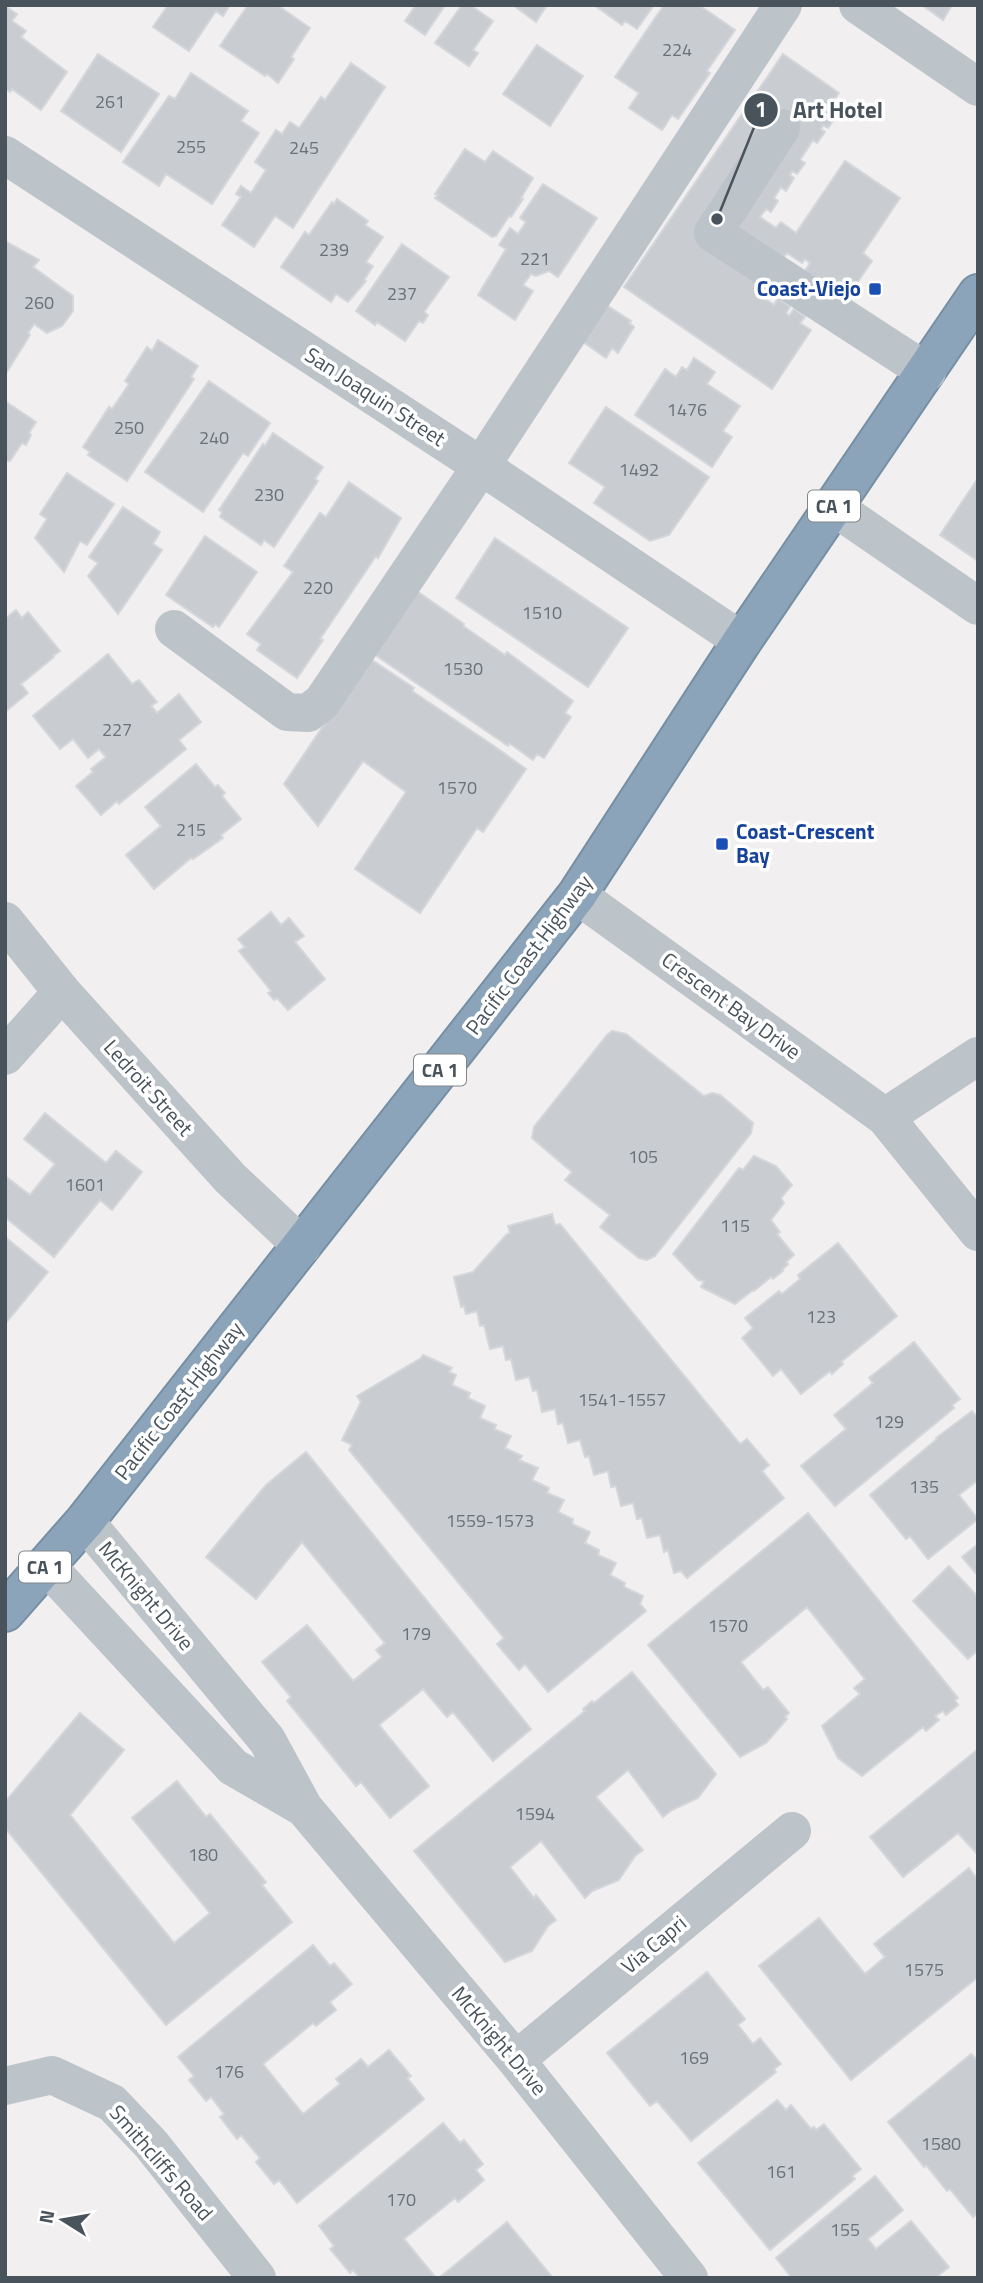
<svg xmlns="http://www.w3.org/2000/svg" width="983" height="2283" viewBox="0 0 983 2283" font-family="'Titillium Web',sans-serif">
<style>
.building{fill:#c9ccd1;stroke:#d3d6da;stroke-width:2}
.lines{fill:none;stroke-linecap:round;stroke-linejoin:round}
.highway-casing{stroke:#768fa5;stroke-width:42}
.minor{stroke:#bcc4ca;stroke-width:38}
.highway{stroke:#8ba4b9;stroke-width:38}
.transit-dot{fill:#1a4fb4;stroke:#fff;stroke-width:2.5}
.labels{text-anchor:middle;stroke-width:7;stroke-linejoin:round;paint-order:stroke}
.number-label{font-size:18px;fill:#697178}
.shield{fill:#fff;stroke:#80878c;stroke-width:2}
.shield-label{font-size:19px;font-weight:bold;fill:#49535b}
.transit-label{font-size:21px;font-weight:bold;fill:#164399;stroke:#fff;text-anchor:end}
.street-label{font-size:21px;fill:#49535b;stroke:#fff}
.leader{fill:none;stroke:#49535b;stroke-width:2.5}
.callout-dot{fill:#49535b;stroke:#fff;stroke-width:2.5}
.mark-label{font-size:21px;text-anchor:middle;font-weight:bold;fill:#fff}
.callout-label{font-size:23px;text-anchor:middle;font-weight:bold;fill:#49535b;stroke:#fff;stroke-width:7;stroke-linejoin:round;paint-order:stroke}
</style>
<rect width="100%" height="100%" fill="#f1efef"/>
<path class="building" d="M168,5h62l-7,11 -7,-5 -27,40 -36,-24z
M248,5h29l33,23 -19,29 3,2 -16,24 -11,-9 -2,2 -45,-30z
M416,5h29l-20,30 -20,-14z
M462,5h8l23,16 -20,29 5,3 -9,13 -34,-23z
M513,5h34l-11,17z
M594,5h60l-17,24 -12,-8 -3,4z
M664,5h35l36,25 -28,41 3,2 -32,46 -6,-4 -10,15 -33,-22 10,-15 -24,-16z
M922,5h30l-9,15z
M5,6l12,8 -5,7 14,10 -5,6 46,35 -26,38 -29,-21 -2,3 -5,-4z
M537,45l46,31 -33,50 -47,-32z
M98,54l61,40 -38,58 -60,-41z
M783,54l56,39 -5,7 4,3 -6,11 4,3 -8,11 -5,-3 -2,4 4,3 -8,11 -4,-3 -13,20 5,3 -8,11 -5,-3 -2,4 4,3 -8,13 -5,-4 -7,11 4,3 -7,11 -5,-3 -6,8 16,11 5,-6 15,11 49,-72 55,37 -37,55 9,8 -28,41 -41,-28 7,-11 -5,-4 -3,4 -15,-10 -32,39 19,13 4,-7 12,9 -4,6 3,3 5,-7 11,8 -5,6 11,7 -39,59 -148,-102z
M351,63l34,24 -92,141 -18,-12 -21,31 -32,-22 19,-28 -5,-3 5,-8 10,7 15,-23 -11,-8 21,-32 6,4 8,-12 9,6 22,-31 4,3z
M191,73l57,38 -7,10 18,12 -47,71 -46,-30 -7,12 -36,-24 46,-66 6,3z
M465,149l20,13 8,-11 40,27 -12,20 2,1 -12,18 -2,-1 -13,20 -4,1 -57,-39 3,-3 -3,-1z
M543,184l54,34 -39,59 -9,-6 -13,5 -5,-2 -8,11 10,6 -18,29 -37,-25 28,-46 -7,-4 11,-17 8,6 8,-12 -6,-4z
M337,199l31,22 -3,4 18,12 -17,25 7,4 -9,14 2,1 -18,21 -12,-8 -5,8 -50,-35 24,-35 4,3 23,-33 2,2z
M5,241l34,19 -6,7 40,29v15l-11,15 -15,7 -13,-9 -6,9 2,2 -25,40z
M402,244l47,33 -25,35 4,3 -5,8 -4,-2 -14,20 -28,-19 -2,3 -19,-14z
M600,301l31,20 -2,2 5,4 -16,26 -6,-5 -6,10 -30,-21z
M158,340l40,26 -7,11 3,2 -67,102 -39,-26 2,-3 -7,-5 26,-40 3,2 17,-25 -4,-3 22,-34 5,4z
M694,358l21,14 -8,12 33,22 -17,25 9,6 -20,30 -77,-52 30,-46 11,8 6,-10 5,3z
M209,381l61,42 -22,33 -5,-3 -40,59 -58,-40z
M5,401l31,21 -7,11 2,2 -5,10 -4,-2 -12,18h-5z
M606,407l103,70 -40,58 -19,6 -56,-38 11,-16 -36,-24z
M273,433l50,34 -8,12 3,2 -44,66 -10,-7 -3,5 -41,-28 2,-5 -3,-2 44,-66 2,2z
M67,473l47,31 -27,41 -7,-4 -16,31 -29,-34 12,-19 -7,-5z
M976,481l2,1v79l-38,-26z
M349,482l52,36 -23,40 -2,-2 -56,83 3,1 -26,38 -40,-28 4,-6 -14,-10 46,-62 -9,-6 36,-53 6,4z
M123,507l37,25 -7,12 9,6 -44,64 -30,-38 10,-13 -9,-6z
M205,536l52,36 -38,55 -4,-3 -2,3 -47,-32z
M495,538l133,90 -40,59 -132,-89z
M414,589l50,35 -1,2 42,29 2,-3 66,49 -8,12 6,4 -27,41 -7,-4 -4,6 -24,-17 -1,3 -137,-94z
M16,610l6,8 6,-6 32,39 -7,5 1,1 -33,27 7,9 -23,19v-93z
M108,654l24,30 7,-4 18,22 -6,4 6,7 22,-19 22,28 -22,18 7,9 -67,55 -2,-3 -16,14 -25,-29 17,-14 -2,-3 15,-12 -7,-8 -11,9 -15,-19 -13,10 -27,-33z
M369,658l45,30 -2,3 82,55 32,23 -43,63 -6,-4 -57,85 -65,-44 51,-77 -43,-31 -45,65 -34,-42z
M196,764l19,23 3,-2 7,8 -3,3 19,23 -20,16 2,3 -30,21 -2,-1 -37,31 -28,-34 35,-29 -16,-19z
M271,912l10,13 8,-7 15,18 -9,6 30,37 -37,31 -11,-12 -3,2 -6,-7 3,-2 -32,-40 6,-4 -7,-8z
M612,1031l14,3 78,62 8,-3 8,2 33,28 -2,10 -96,123 -8,4 -8,-2 -39,-31 10,-12 -45,-35 7,-8 -40,-34 2,-11 73,-92z
M45,1113l61,50 10,-12 26,21 -30,38 -12,-10 -46,57 -49,-40v-41l25,19 25,-31 -31,-25z
M754,1156l22,10 16,19 -11,13 3,5 -13,17 9,12 -3,2 17,21 -8,7 2,2 -6,6 1,1 -10,8 -2,-2 -17,14 -1,-1 -18,14 -34,-17 3,-6 -6,-1 -25,-26 66,-86 4,2z
M552,1214l3,11 5,-1 180,220 7,-5 22,26 -7,6 22,27 -97,80 -6,-7 -7,2 -6,-23 -4,2 -4,-17 -13,3 -5,-20 -5,1 -4,-16 -12,3 -5,-20 -5,1 -3,-16 -14,4 -5,-19 -4,1 -5,-17 -12,3 -5,-20 -5,1 -3,-15 -13,3 -5,-22 -4,1 -4,-14 -13,3 -5,-21 -5,1 -3,-14 -13,3 -6,-24 -4,1 -3,-15 -11,3 -2,-8 -3,1 -7,-30 19,-5 34,-38 3,-1 -2,-7z
M5,1237l43,35 -43,52z
M838,1243l59,73 -56,46 2,2 -11,10 -2,-3 -29,23 -20,-25 -8,7 -31,-38 11,-10 -8,-10 34,-27 3,3 18,-15 -2,-4z
M914,1342l46,57 -8,6 2,3 -119,98 -34,-40 45,-37 -12,-14 39,-32 -4,-5z
M423,1355l29,13 -3,4 7,3 -4,10 18,8 -2,5 17,8 -5,12 16,7 -2,4 17,7 -6,12 17,8 -3,4 19,8 -6,12 17,8 -2,5 17,7 -6,12 15,7 -1,5 18,8 -5,11 14,7 -1,5 18,8 -6,12 15,8 -1,4 19,9 -3,8 6,7 -98,81 -23,-28 -6,6 -22,-26 7,-6 -155,-188 3,-5 -10,-5 19,-38 -4,-6 64,-38z
M972,1411l6,7v62l-19,15 19,24 -50,40 -18,-23 -4,3 -36,-44 67,-56 -1,-1z
M306,1452l225,277 -38,32 -40,-49 -6,5 -24,-28 -44,36 50,61 -39,32 -29,-36 -5,4 -69,-85 4,-4 -29,-35 45,-37 46,56 29,-24 -6,-7 9,-7 -83,-101 -46,57 -50,-42 60,-72z
M808,1513l150,185 -3,2 3,5 -12,10 -3,-4 -8,5 4,4 -13,11 -3,-4 -61,49 -24,-18 -16,-32 38,-32 -6,-6 11,-9 -58,-72 -66,55 22,28 5,-3 21,26 -4,4 2,2 -21,24 -26,14 -92,-112z
M978,1544v32l-16,-19z
M949,1566l29,31v53l-10,9 -55,-58z
M632,1672l84,102 -18,24 -26,12 -9,7 -35,-47 -32,27 47,53 -8,6 -16,24 -27,11 -7,7 -44,-57 -31,26 24,31 2,-3 20,25 -8,6 -16,25 -27,11 -91,-111 171,-140 -2,-2 9,-8 2,2z
M80,1713l44,37 -54,65 104,128 36,-30 -78,-95 45,-37 29,36 4,-3 56,68 -4,3 30,37 -126,103 -161,-197v-26z
M978,1749v106l-20,-22 -55,44 -33,-40z
M969,1868l9,12v97l-127,103 -92,-114 60,-48 46,56 20,-17 -11,-13z
M313,1945l17,21 4,-3 18,21 -22,18 6,8 -20,16 -3,-3 -50,41 40,50 37,-30 -4,-5 25,-20 7,8 21,-17 22,26 -4,2 17,21 -127,104 -18,-23 -5,4 -18,-22 4,-4 -19,-23 -4,4 -17,-22 4,-3 -13,-17 -5,4 -17,-21 5,-4 -16,-19z
M707,1972l38,47 -7,6 15,19 7,-6 21,26 -7,5 2,3 -85,69 -34,-40 -7,5 -43,-53z
M971,2054l5,5 2,-2v156l-5,4 -23,-28 -3,2 -21,-26 -2,2 -36,-45z
M777,2100l9,10 5,-5 20,24 3,-2 2,3 8,-6 37,45 -9,7 3,3 -85,71 -72,-87z
M443,2123l17,20 4,-3 19,24 -7,6 8,10 -26,22 -3,-4 -51,41 32,39h-76l-7,-8 -3,3 -20,-24 4,-3 -15,-20z
M875,2176l28,34 -35,29 8,10 35,-28 38,46 -14,11h-143l-16,-20z
M507,2222l46,56h-114z"/>
<g class="lines">
<defs>
<path id="highway" d="M5,1612l80,-91 492,-626 165,-254 236,-347"/>
</defs>
<use href="#highway" class="highway-casing"/>
<path class="minor" d="M858,5l120,82
M781,128l-68,105 214,139
M5,155l476,311 261,175
M834,507l144,99
M174,629l113,83 21,1 14,-11 159,-236 302,-461
M577,895l308,222 93,115
M5,921l57,71 168,186 72,68
M5,1056l57,-64
M885,1117l93,-61
M85,1521l182,219 37,68 212,252 173,218
M46,1565l187,202 71,41
M516,2060l276,-229
M5,2086l47,-11 60,28 39,41 106,134"/>
<use href="#highway" class="highway"/>
</g>
<g class="transit-dot">
<rect x="868" y="282" width="14" height="14" rx="3.5"/>
<rect x="715" y="837" width="14" height="14" rx="3.5"/>
</g>
<g class="labels">
<g class="number-label">
<text x="677" y="56">224</text>
<text x="110" y="108">261</text>
<text x="191" y="153">255</text>
<text x="304" y="154">245</text>
<text x="334" y="256">239</text>
<text x="535" y="265">221</text>
<text x="402" y="300">237</text>
<text x="39" y="309">260</text>
<text x="687" y="416">1476</text>
<text x="129" y="434">250</text>
<text x="214" y="444">240</text>
<text x="639" y="476">1492</text>
<text x="269" y="501">230</text>
<text x="318" y="594">220</text>
<text x="542" y="619">1510</text>
<text x="463" y="675">1530</text>
<text x="117" y="736">227</text>
<text x="457" y="794">1570</text>
<text x="191" y="836">215</text>
<text x="643" y="1163">105</text>
<text x="85" y="1191">1601</text>
<text x="735" y="1232">115</text>
<text x="821" y="1323">123</text>
<text x="622" y="1406">1541-1557</text>
<text x="889" y="1428">129</text>
<text x="924" y="1493">135</text>
<text x="490" y="1527">1559-1573</text>
<text x="728" y="1632">1570</text>
<text x="416" y="1640">179</text>
<text x="535" y="1820">1594</text>
<text x="203" y="1861">180</text>
<text x="924" y="1976">1575</text>
<text x="694" y="2064">169</text>
<text x="229" y="2078">176</text>
<text x="941" y="2150">1580</text>
<text x="781" y="2178">161</text>
<text x="401" y="2206">170</text>
<text x="845" y="2236">155</text>
</g>
<g class="shield">
<rect x="808" y="490.5" width="52" height="31" rx="5"/>
<rect x="414" y="1054.5" width="52" height="31" rx="5"/>
<rect x="19" y="1551.5" width="52" height="31" rx="5"/>
</g>
<g class="shield-label">
<text x="834" y="513">CA 1</text>
<text x="440" y="1077">CA 1</text>
<text x="45" y="1574">CA 1</text>
</g>
<g class="transit-label">
<text x="861" y="296">Coast-Viejo</text>
<text x="736" y="839" text-anchor="start">Coast-Crescent<tspan x="736" dy="24">Bay</tspan></text>
</g>
<g class="street-label">
<text transform="translate(375 397) rotate(33)" y="7">San Joaquin Street</text>
<text transform="translate(529 955) rotate(-53)" y="7">Pacific Coast Highway</text>
<text transform="translate(731 1006) rotate(36)" y="7">Crescent Bay Drive</text>
<text transform="translate(148 1088) rotate(48)" y="7">Ledroit Street</text>
<text transform="translate(179 1401) rotate(-52)" y="7">Pacific Coast Highway</text>
<text transform="translate(146 1596) rotate(50)" y="7">McKnight Drive</text>
<text transform="translate(654 1945) rotate(-40)" y="7">Via Capri</text>
<text transform="translate(499 2041) rotate(50)" y="7">McKnight Drive</text>
<text transform="translate(161 2163) rotate(49)" y="7">Smithcliffs Road</text>
</g>
</g>
<path class="leader" d="M717 219L761 110"/>
<g class="callout-dot">
<circle cx="717" cy="219" r="7"/>
<circle cx="761" cy="110" r="18"/>
</g>
<g class="mark-label">
<text x="761" y="117">1</text>
</g>
<g class="callout-label">
<text x="838" y="118">Art Hotel</text>
</g>
<rect width="983" height="2283" fill="none" stroke="#49535b" stroke-width="14"/>
<g transform="translate(63 2220) rotate(281)" stroke="#ffffff" stroke-width="5" paint-order="stroke">
<path d="M0-5L12 26L0 18L-12 26Z" fill="#49535b"/>
<text y="-10" font-size="19" font-weight="bold" text-anchor="middle" fill="#49535b">N</text>
</g>
</svg>
